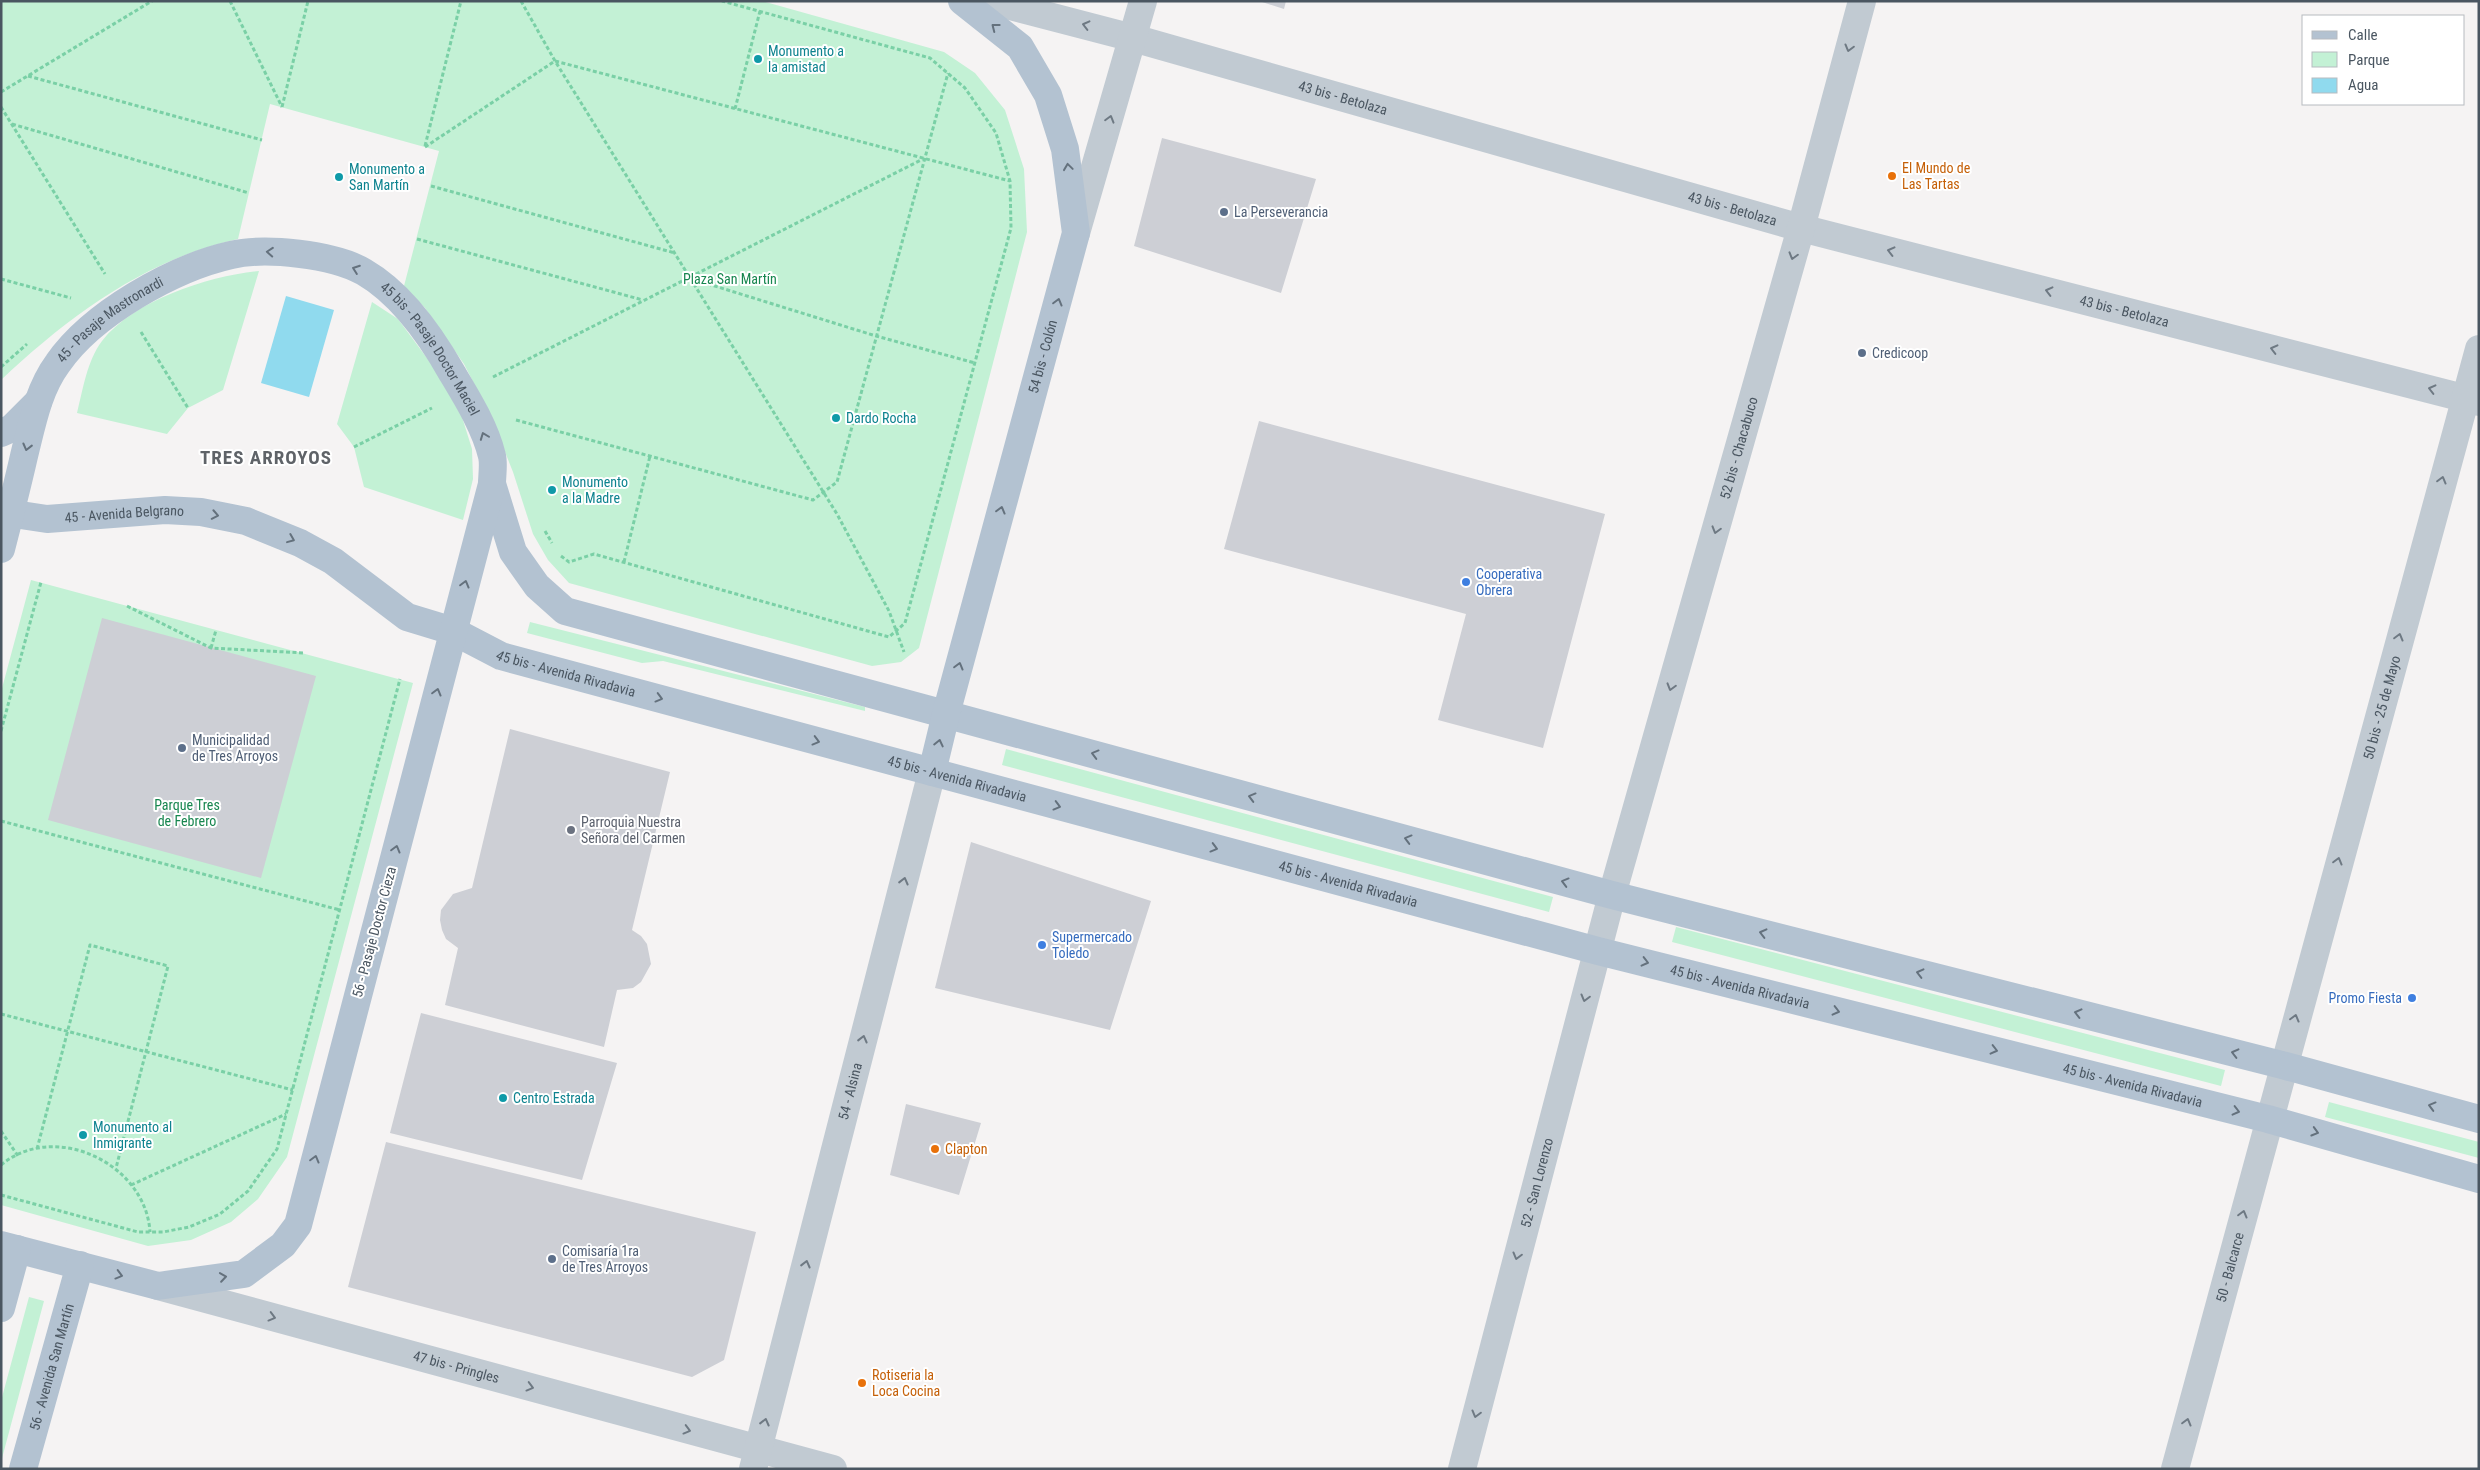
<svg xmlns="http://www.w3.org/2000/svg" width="2480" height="1470" viewBox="0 0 2480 1470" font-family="'Roboto Condensed',sans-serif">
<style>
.green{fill:#c3f1d5}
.water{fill:#90daee}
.building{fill:#cdcfd5}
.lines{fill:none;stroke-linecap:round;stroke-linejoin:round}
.path{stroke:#7ad0a6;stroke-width:3;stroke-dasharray:4 2.5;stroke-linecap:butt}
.minor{stroke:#c1cad2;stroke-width:28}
.major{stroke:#b3c2d1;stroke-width:28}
.oneway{stroke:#6e7983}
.oneway2{stroke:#64717d}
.culture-dot{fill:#0f9aa8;stroke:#fff;stroke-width:2}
.food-dot{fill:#e8710a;stroke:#fff;stroke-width:2}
.service-dot{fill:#5c6f8a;stroke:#fff;stroke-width:2}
.shop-dot{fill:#3f7fe0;stroke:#fff;stroke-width:2}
.worship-dot{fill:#6b7280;stroke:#fff;stroke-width:2}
.labels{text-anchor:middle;stroke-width:4;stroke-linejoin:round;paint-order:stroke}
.culture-label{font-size:14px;fill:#0d838f;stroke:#fff;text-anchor:start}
.street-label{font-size:14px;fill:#4a5661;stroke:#fff}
.food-label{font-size:14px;fill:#c56008;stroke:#fff;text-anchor:start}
.service-label{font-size:14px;fill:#4e5e75;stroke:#fff;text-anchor:start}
.park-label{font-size:14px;fill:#17864f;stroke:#fff}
.shop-label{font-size:14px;fill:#366cbe;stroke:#fff;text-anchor:start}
.worship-label{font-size:14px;fill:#5b616d;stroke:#fff;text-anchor:start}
.district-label{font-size:19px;font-weight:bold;letter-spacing:1px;fill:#5f6368;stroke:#fff}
</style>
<rect width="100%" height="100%" fill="#f5f3f3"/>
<path class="green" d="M1,1h761l182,51 31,21 30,37 19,59 3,63 -108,416 -18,14 -29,4 -303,-83 -21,-23 -15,-26 -20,-62 -21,-53 -28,-55 -39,-56 -21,-22 35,-135 -169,-47 -32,135c-92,20 -169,77 -237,141z
M259,271l-36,119 -35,18 -21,26 -90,-21c6,-24 10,-52 25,-72 32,-41 107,-65 157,-70z
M372,302l26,17 37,50 27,48 10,32 1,30 -10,41 -99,-33 -10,-40 -17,-23z
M31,580l382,103 -126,474 -29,42 -27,23 -40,18 -43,6 -147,-41v-513z
M530,622l335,85v4l-202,-50 -21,2 -115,-30z
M1006,749l547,148 -4,15 -547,-147z
M1676,927l549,143 -4,16 -549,-144z
M2329,1102l150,40v16l-154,-41z
M29,1297l15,4 -43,161v-61z"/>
<path class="water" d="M286,296l48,14 -25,87 -48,-14z"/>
<path class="building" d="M1259,1h27l-2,8z
M1162,138l154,41 -35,114 -147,-47z
M1259,421l346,93 -62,234 -105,-28 28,-106 -242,-65z
M102,618l214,58 -55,202 -213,-58z
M510,729l160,43 -38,158 9,6 6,8 4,20 -10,18 -8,6 -16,2 -13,57 -159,-42 13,-57 -12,-9 -4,-9 -2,-10 1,-10 12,-16 19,-6z
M971,842l180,59 -41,129 -175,-42z
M421,1013l196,50 -35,117 -192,-47z
M906,1104l75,19 -22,72 -69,-20z
M386,1142l370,90 -32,128 -32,17 -344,-90z"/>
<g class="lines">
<path class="path" d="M230,1l52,106
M521,1l34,60 282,453 52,97 15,41
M28,76l234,64
M1,92l151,-91
M1,107l104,167
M282,107l26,-106
M735,109l25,-98
M12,124l237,69
M425,146l36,-145
M425,147l130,-86 455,120
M431,186l244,67
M417,239l226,61
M689,278l187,58 99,27
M1,279l70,19
M141,332l47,76
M1,367l26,-23
M493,377l430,-218
M516,420l297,80 24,-18 111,-409
M354,447l78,-39
M545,531l7,12
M561,556l8,6 25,-8 295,83 16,-14 106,-395 -1,-47 -14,-48 -31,-45 -35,-30 -208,-57
M624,562l26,-106
M127,606l84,42 94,5
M211,648l5,-18
M1,731l40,-149
M1,821l339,89
M1,1014l292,76
M1,1131l17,25
M37,1149l53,-204 78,21 -52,202
M1,1165c54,-45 145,-1 149,67
M131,1185l155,-71
M1,1195l137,37h25l26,-5 31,-13 28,-23 29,-42 123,-470"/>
<g class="minor">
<path id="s1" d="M991,1l142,37 668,190 678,174"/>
<path d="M1076,233l67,-232"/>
<path id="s2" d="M158,1286l675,183"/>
<path id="s3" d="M753,1469l179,-697"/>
<path id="s4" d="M1462,1469l150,-574 189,-667 61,-227"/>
<path id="s5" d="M2175,1469l304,-1120"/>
</g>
<g class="major">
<path d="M1,433l11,-5 26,-26"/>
<path d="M492,484l21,68 24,34 28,25 1047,284 670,170 197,54"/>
<path id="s6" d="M1,512l46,7 118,-9 36,2 45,9 54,22 33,18 74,56 46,14 48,25 1097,295 670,168 211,60"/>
<path id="s7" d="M1,549c8,-31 16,-62 23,-93 8,-32 14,-66 34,-93 34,-49 115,-95 173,-108 34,-8 102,-1 133,17 38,22 67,64 88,101 15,25 33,54 40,83 2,8 0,19 0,28l-194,741 -15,20 -39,29 -86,12 -157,-41"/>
<path id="s8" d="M932,772l14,-58 130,-481 -11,-84 -17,-54 -28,-48 -58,-46"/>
<path d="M1,1308l16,-59"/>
<path id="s9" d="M23,1469l57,-204"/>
</g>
</g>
<defs><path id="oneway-chevron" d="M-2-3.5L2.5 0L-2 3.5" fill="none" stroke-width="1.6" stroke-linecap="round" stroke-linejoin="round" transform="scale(1.25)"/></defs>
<g class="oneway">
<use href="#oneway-chevron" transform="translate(1086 25) rotate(-166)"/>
<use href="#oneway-chevron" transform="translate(1849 48) rotate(105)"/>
<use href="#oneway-chevron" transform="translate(1110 119) rotate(-74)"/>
<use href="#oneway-chevron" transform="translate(1891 251) rotate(-166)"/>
<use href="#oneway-chevron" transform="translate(1793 256) rotate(106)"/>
<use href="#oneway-chevron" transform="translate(2049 291) rotate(-166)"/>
<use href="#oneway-chevron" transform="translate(2274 349) rotate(-166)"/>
<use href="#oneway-chevron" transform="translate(2432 389) rotate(-166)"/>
<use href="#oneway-chevron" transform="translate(2442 480) rotate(-75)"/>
<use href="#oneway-chevron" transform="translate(1716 530) rotate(106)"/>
<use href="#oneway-chevron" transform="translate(2399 637) rotate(-75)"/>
<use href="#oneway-chevron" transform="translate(1671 687) rotate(106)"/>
<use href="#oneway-chevron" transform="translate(2338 861) rotate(-75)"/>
<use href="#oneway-chevron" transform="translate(904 881) rotate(-76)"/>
<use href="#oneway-chevron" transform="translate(1585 998) rotate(105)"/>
<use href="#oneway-chevron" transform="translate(2295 1018) rotate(-75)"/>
<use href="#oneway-chevron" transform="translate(863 1039) rotate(-76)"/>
<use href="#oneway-chevron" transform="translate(2243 1214) rotate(-75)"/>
<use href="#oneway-chevron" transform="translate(1517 1256) rotate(105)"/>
<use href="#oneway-chevron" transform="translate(806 1264) rotate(-76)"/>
<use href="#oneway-chevron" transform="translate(272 1317) rotate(15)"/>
<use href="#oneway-chevron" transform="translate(530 1387) rotate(15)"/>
<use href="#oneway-chevron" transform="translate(1476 1414) rotate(105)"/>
<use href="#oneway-chevron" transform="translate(765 1422) rotate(-76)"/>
<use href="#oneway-chevron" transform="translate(2187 1422) rotate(-75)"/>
<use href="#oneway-chevron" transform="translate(687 1430) rotate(15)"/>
</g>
<g class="oneway2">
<use href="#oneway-chevron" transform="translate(995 27) rotate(-142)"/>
<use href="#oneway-chevron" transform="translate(1068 167) rotate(-98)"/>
<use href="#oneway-chevron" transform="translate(270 252) rotate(-176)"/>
<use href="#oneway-chevron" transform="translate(356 269) rotate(-160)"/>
<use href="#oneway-chevron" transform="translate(1058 302) rotate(-75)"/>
<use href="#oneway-chevron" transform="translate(484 436) rotate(-111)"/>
<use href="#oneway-chevron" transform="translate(27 447) rotate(104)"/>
<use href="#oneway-chevron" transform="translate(1001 510) rotate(-75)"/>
<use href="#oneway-chevron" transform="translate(215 515) rotate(11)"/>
<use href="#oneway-chevron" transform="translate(291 539) rotate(22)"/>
<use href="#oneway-chevron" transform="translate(465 584) rotate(-75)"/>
<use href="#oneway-chevron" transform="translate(959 666) rotate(-75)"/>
<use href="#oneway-chevron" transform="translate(437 692) rotate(-75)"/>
<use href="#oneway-chevron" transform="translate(659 698) rotate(15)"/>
<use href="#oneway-chevron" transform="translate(816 741) rotate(15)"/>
<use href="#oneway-chevron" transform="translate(939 743) rotate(-77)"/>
<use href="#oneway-chevron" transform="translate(1095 754) rotate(-165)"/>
<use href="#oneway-chevron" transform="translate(1252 797) rotate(-165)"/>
<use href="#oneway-chevron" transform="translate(1057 806) rotate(15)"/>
<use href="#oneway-chevron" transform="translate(1408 839) rotate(-165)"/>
<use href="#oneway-chevron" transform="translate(1214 848) rotate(15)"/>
<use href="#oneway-chevron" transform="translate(396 849) rotate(-75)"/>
<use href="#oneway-chevron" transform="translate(1565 882) rotate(-165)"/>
<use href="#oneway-chevron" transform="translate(1763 933) rotate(-166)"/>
<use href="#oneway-chevron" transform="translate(1645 962) rotate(14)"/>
<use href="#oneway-chevron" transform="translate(1920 973) rotate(-166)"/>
<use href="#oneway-chevron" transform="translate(1836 1011) rotate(14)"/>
<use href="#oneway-chevron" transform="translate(2078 1013) rotate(-166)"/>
<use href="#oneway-chevron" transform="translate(1994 1050) rotate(14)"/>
<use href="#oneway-chevron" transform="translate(2235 1053) rotate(-166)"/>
<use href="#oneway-chevron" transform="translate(2432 1106) rotate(-165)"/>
<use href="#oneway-chevron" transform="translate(2236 1111) rotate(14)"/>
<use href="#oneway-chevron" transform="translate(2315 1132) rotate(16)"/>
<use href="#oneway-chevron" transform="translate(315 1159) rotate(-75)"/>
<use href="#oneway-chevron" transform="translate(119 1275) rotate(15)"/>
<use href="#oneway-chevron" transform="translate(223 1277) rotate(-8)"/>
</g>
<g class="culture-dot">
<circle cx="758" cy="59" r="5"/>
<circle cx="339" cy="177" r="5"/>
<circle cx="836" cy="418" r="5"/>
<circle cx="552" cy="490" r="5"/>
<circle cx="503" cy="1098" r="5"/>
<circle cx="83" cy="1135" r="5"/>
</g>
<g class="food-dot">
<circle cx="1892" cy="176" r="5"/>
<circle cx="935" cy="1149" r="5"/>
<circle cx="862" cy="1383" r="5"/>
</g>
<g class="service-dot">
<circle cx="1224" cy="212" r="5"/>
<circle cx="1862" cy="353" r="5"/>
<circle cx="182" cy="748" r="5"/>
<circle cx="552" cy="1259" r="5"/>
</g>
<g class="shop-dot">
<circle cx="1466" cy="582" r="5"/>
<circle cx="1042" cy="945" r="5"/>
<circle cx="2412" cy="998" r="5"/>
</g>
<circle class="worship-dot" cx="571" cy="830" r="5"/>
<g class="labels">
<g class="culture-label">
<text x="768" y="56">Monumento a<tspan x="768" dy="16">la amistad</tspan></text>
<text x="349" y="174">Monumento a<tspan x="349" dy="16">San Martín</tspan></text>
<text x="846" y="423">Dardo Rocha</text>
<text x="562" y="487">Monumento<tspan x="562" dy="16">a la Madre</tspan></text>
<text x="513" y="1103">Centro Estrada</text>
<text x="93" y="1132">Monumento al<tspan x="93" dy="16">Inmigrante</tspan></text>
</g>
<g class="street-label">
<text dy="5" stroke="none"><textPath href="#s1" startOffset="365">43 bis - Betolaza</textPath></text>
<text dy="5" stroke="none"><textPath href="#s1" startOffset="770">43 bis - Betolaza</textPath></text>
<text dy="5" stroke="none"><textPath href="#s1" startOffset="1175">43 bis - Betolaza</textPath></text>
<text dy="5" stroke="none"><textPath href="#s7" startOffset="264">45 - Pasaje Mastronardi</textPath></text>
<text dy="5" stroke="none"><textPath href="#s7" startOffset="642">45 bis - Pasaje Doctor Maciel</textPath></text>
<text dy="5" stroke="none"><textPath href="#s8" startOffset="430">54 bis - Colón</textPath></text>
<text dy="5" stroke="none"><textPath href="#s4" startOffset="1058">52 bis - Chacabuco</textPath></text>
<text dy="5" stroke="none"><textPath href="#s6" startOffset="124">45 - Avenida Belgrano</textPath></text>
<text dy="5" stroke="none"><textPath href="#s6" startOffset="605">45 bis - Avenida Rivadavia</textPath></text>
<text dy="5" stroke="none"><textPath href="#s5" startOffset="789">50 bis - 25 de Mayo</textPath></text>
<text dy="5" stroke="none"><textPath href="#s6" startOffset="1010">45 bis - Avenida Rivadavia</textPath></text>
<text dy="5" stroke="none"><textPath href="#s6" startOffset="1415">45 bis - Avenida Rivadavia</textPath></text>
<text transform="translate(374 932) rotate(-75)" y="5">56 - Pasaje Doctor Cieza</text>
<text dy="5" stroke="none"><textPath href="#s6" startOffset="1820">45 bis - Avenida Rivadavia</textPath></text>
<text dy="5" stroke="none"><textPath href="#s6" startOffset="2225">45 bis - Avenida Rivadavia</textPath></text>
<text dy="5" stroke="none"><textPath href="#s3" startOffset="390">54 - Alsina</textPath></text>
<text dy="5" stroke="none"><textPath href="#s4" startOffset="296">52 - San Lorenzo</textPath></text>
<text dy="5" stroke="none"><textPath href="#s5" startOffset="209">50 - Balcarce</textPath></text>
<text dy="5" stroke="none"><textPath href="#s9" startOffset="106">56 - Avenida San Martín</textPath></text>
<text dy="5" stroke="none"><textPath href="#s2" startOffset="309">47 bis - Pringles</textPath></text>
</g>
<g class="food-label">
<text x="1902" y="173">El Mundo de<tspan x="1902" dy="16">Las Tartas</tspan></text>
<text x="945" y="1154">Clapton</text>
<text x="872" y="1380">Rotiseria la<tspan x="872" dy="16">Loca Cocina</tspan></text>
</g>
<g class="service-label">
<text x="1234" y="217">La Perseverancia</text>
<text x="1872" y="358">Credicoop</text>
<text x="192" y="745">Municipalidad<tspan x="192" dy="16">de Tres Arroyos</tspan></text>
<text x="562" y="1256">Comisaría 1ra<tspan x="562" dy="16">de Tres Arroyos</tspan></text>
</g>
<g class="park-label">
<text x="730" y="284">Plaza San Martín</text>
<text x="187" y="810">Parque Tres<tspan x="187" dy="16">de Febrero</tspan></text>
</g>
<g class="shop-label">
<text x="1476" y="579">Cooperativa<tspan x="1476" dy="16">Obrera</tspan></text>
<text x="1052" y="942">Supermercado<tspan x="1052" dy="16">Toledo</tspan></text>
<text x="2402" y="1003" text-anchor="end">Promo Fiesta</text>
</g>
<g class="worship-label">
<text x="581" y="827">Parroquia Nuestra<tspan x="581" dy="16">Señora del Carmen</tspan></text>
</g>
<g class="district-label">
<text x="266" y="464">TRES ARROYOS</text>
</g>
</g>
<rect width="2480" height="1470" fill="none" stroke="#4a5661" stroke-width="5"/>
<rect x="2302" y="15" width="162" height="90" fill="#ffffff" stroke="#b7bbc0"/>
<rect x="2312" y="31" width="25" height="8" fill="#b3c2d1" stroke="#b7bbc0"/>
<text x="2348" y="40" font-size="15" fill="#4a5661">Calle</text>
<rect x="2312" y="52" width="25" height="15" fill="#c3f1d5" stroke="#b7bbc0"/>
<text x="2348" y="65" font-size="15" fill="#4a5661">Parque</text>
<rect x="2312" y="78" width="25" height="15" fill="#90daee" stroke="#b7bbc0"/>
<text x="2348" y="90" font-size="15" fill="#4a5661">Agua</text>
</svg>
